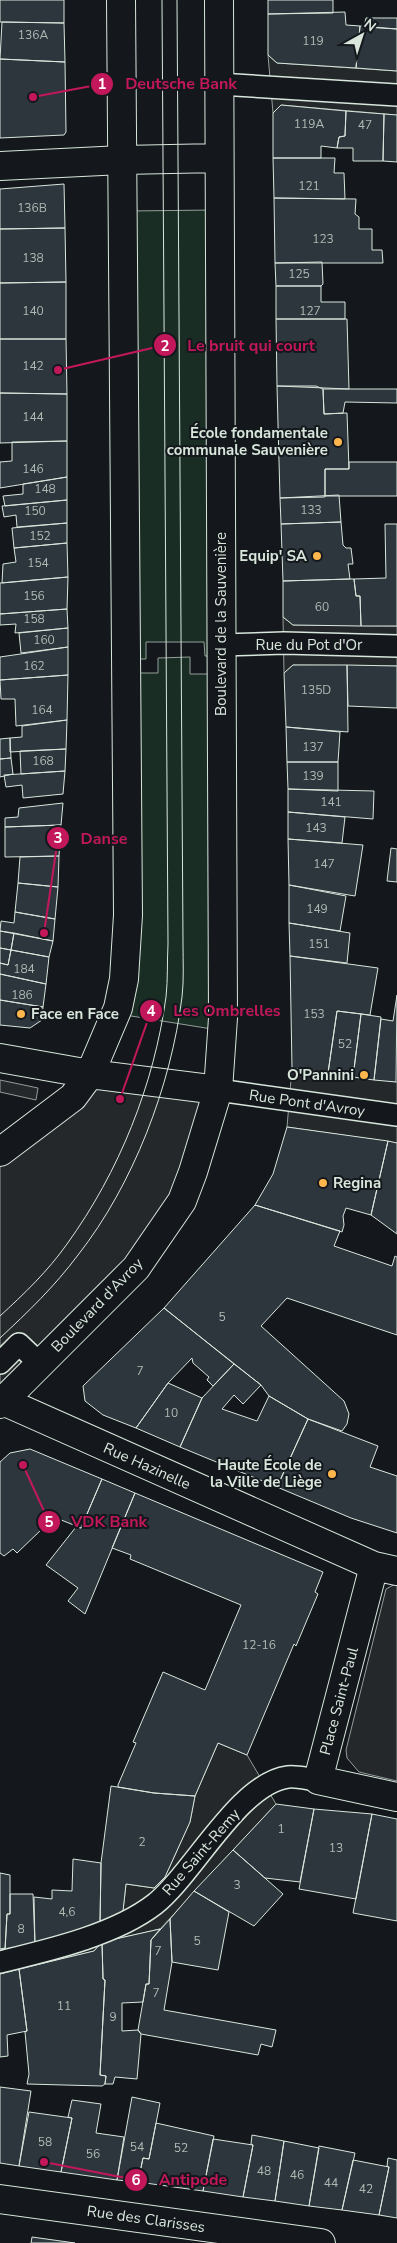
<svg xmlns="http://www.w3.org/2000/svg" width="397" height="2243" viewBox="0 0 397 2243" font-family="'Nunito Sans',sans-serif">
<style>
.green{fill:#1a2d24;stroke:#939e99}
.parking{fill:#24282b;stroke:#939e99}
.building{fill:#2c363c;stroke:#d8e6dc}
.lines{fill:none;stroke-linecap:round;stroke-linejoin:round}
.pedestrian-casing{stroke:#d8e6dc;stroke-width:24}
.minor-casing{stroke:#d8e6dc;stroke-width:30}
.tertiary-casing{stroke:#d8e6dc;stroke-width:30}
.pedestrian{stroke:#14181c;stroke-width:21}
.minor{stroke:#14181c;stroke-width:28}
.tertiary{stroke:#14181c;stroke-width:28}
.tram{stroke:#d8e6dc;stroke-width:1}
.poi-dot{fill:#ffb74d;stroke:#14181c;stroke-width:2}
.labels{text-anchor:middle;stroke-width:4;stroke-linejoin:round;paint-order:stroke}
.number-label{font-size:12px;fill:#adbab4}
.poi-label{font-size:15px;font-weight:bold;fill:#d8e6dc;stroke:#14181c;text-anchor:end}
.street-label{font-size:15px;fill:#d8e6dc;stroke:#14181c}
.leader{fill:none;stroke:#c2185b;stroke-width:2}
.callout-dot{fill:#c2185b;stroke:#14181c;stroke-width:2}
.mark-label{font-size:15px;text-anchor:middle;font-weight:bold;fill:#fff}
.callout-label{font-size:16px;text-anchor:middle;font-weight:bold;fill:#c2185b;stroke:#14181c;stroke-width:4;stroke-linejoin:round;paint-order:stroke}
</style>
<rect width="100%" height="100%" fill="#14181c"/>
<path class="green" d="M214,210l4,446h-13l-1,-14h-58v17h-15l-3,-448z
M190,657v17h28v356l-93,-15 6,-342h27v-15z"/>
<path class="parking" d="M268,55l9,8 120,8v44l-116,-10 -8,8z
M283,617l10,8 104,1v40l-104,-1 -9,8z
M292,1068l105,14v61l-110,-16z
M90,1074l128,16 -36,111 -182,203v-252z
M0,1080l38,8 -2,12 -36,-8z
M397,1583v198l-38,-9 -12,-14 -1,-8 40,-161z
M218,1743l29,12 29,49 -116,125 -58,13 -8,9 -94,23v-25l5,-1v4l30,-7 88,-34 3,-27 28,4 11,-11 25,-55 5,-26z"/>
<path class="building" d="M0,0h64v23l-64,-1z
M268,0h65v13l-65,1z
M345,12l1,13 14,1 -4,42 -79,-5 -9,-8v-41z
M366,18h31v11l-33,-2z
M2,22l62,1 1,39 -65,-3z
M360,26l37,3v42l-41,-3z
M0,59l65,3 1,70 -2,3 -64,3z
M281,105l65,6 -1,25 -6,1 -2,11 -16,-2v12h-48v-45z
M346,111l38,3 -1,47h-30v-13h-16l2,-11 6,-1z
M384,114l13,1v47l-14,-1z
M273,158h62l-1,15h10l1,26 -71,-1z
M64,184l1,44 -65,1v-40z
M274,198l82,1 -1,15 4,3v12h13v21h10l1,13h-108z
M65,228l1,54 -66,1v-54z
M322,262l1,22 -2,2h-45l-1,-23z
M66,282v57h-66v-56z
M276,286h45v16h24v17h-69z
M276,319h71l2,70 -72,-3z
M0,339h66l1,55 -67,-1z
M277,386h39l7,3 1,25 23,-1 2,56h-24v28l-45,1z
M323,389h74v14l-52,-1 -2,11 -19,1z
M0,393l67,1v47l-67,2z
M67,441v36l-67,11v-26l12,-1v-19z
M349,462h48v34h-72v-27h24z
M67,477v23l-62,6 -2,-10 20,-2v-10z
M339,495l2,27 -60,2 -1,-26z
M67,500v23l-50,4 -1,-12 -12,2 -2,-11z
M341,522l2,23 3,3h5l2,16h-5l2,15 -67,2 -2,-57z
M67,523v20l-53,5 -2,-20z
M385,524h12v102h-36l-1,-30h-4l-2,-17 32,-1z
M67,543l1,34 -66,6 1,-19 13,-2 -2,-14z
M68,577l-1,32 -67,5v-31z
M350,579h4l2,17h4l1,30 -68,-1 -10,-8v-36z
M67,609l1,19 -53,5 1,-9 -16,1v-11z
M68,628v19l-47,6 -2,-20z
M68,647v28l-68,5v-23z
M293,665h54l1,67 -62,-5 -2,-54z
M347,665l50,1v42l-49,-2z
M68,675l-1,45 -51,6 -1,-27h-14l-1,-19z
M67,720l-1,29 -56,3v-14l12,-1v-11z
M286,727l54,5 -2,30h-51z
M10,738l1,20 -11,1v-20z
M66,749l-1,22 -44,3 -1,-23z
M11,758l2,16 -13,3v-18z
M287,762h51v29l-50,-2z
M65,771l-2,23 -40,4 -1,-13 -16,2 -2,-12z
M288,789l86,2 -1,28 -85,-7z
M63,803l-2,22 -56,2v-9l13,-1 1,-9z
M288,812l57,5 -3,26 -54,-4z
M61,825l-2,31 -54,1v-30z
M288,839l75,6 -8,51 -66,-11z
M391,848l6,1v33l-10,-1z
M59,856l-1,31 -40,-4 2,-26z
M18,883l40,4 -3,32 -40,-7z
M289,885l57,11 -6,35 -51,-8z
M15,912l40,7 -2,22 -53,-10 1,-10 13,2z
M289,923l61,10 -3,30 -57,-7z
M0,931l14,2 -3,17 -11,-2z
M14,933l39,8 -4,16 -38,-7z
M0,948l11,2 -3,15 -8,-2z
M11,950l38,7 -3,27 -46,-10v-11l8,2z
M290,956l88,12 -8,47 -33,-4 -9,62 -36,-5z
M0,974l46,10 -3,23 -43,-7z
M397,995l-1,87 -22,-2 7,-61 12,2z
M0,1000l43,7 -1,13 -12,8 -30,-3z
M337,1011l24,3 -8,63 -25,-4z
M361,1014l20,3 -7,63 -21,-3z
M287,1127l101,14 -17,74 -25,-7 -3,8 1,9 -2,7 -87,-27 18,-31z
M388,1141l9,2v91l-26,-19z
M255,1205l85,26 -6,15 58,20 3,-10 2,1v78l-110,-37 -26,28 83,75 5,13 -2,10 -5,7 -34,-12 -39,-23 -8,-11 -97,-77z
M164,1308l70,56 -21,22 -6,-6 2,-3 -16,-14 -1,-5 -24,25 -32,45 -33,-13 -18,-14 -2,-15z
M234,1364l27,21 -18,19 -9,-9 -12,14 35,12 12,-25 39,23 -31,68 -97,-40 22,-49z
M168,1383l34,15 -22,49 -44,-19z
M308,1419l70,27 -8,21 27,9v57l-46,-15 -74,-31z
M30,1449l72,30 -21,49 -32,-13 -11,10 4,4 -25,24 -4,-4 -9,7 -4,-3v-91l10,-9z
M102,1479l33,14 -50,121 -17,-13 10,-13 -32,-23 30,-38 5,1z
M135,1493l188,79 -8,20 3,2 -22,52 -2,-2 -47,111 -29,-12 -23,53 -41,-3 -36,-6v-2l18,-42 -3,-1 30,-70 42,18 36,-85 -111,-46 1,-4 -19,-7z
M111,1786l43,7 41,3 -5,26 -25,55 -11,11 -28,-4 -3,27 -14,9 -9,4 1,-61z
M276,1804l38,5 -14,73 -35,-4 -32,-28z
M314,1809l58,5 -16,85 -57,-10z
M372,1814l25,5v102l-44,-8z
M233,1850l50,44 -29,32 -60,-35z
M73,1859l28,4 -1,61 -65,21 -1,-48 18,2v-9l20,1z
M0,1873l10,2v39h-3l-2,34 -5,1z
M194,1891l35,21 -11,58 -46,-8 -2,-43z
M10,1894h23l2,51 -30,7 2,-38h3z
M170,1919l2,43 -8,48 112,20 -4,17 -11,-3 -3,11 -117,-21 -3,-4 8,-46h3l2,-44z
M160,1929l-9,11 -2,44h-3l-3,18 -21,1v28l16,-1 3,4 -4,45 -22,-2 -2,7h-8l1,-8 -6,-1 5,-95 -2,-1 -1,-37z
M102,1942l1,37 2,1 -5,95 6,1 -1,8 -3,2 -75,-2 2,-10 -4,-42 2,-1 -8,-62 75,-18z
M19,1969l8,62 -20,4 1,21 -8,1v-83z
M0,2087l31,4 -12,75 -19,-3z
M132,2097l28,6 -11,56 -6,-1 -5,24 -21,-2z
M72,2100l29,4 -5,29 28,4 -7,43 -56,-8 11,-54 -4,-1z
M29,2112l43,6 -11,54 -42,-6z
M156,2123l58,13 -11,55 -65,-9 5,-24 6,1z
M252,2135l32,6 -9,60 -32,-4 10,-52 -2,-1z
M213,2139l40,6 -10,52 -40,-6z
M284,2141l35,7 -10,58 -34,-5z
M319,2146l36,7 -13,57 -33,-4z
M388,2158l9,2v58l-18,-3 10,-48 -2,-1z
M353,2160l36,7 -10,48 -37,-5z
M32,2237l43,6h-44z"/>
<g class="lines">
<defs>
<path id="pedestrian" d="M219,84l178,11
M221,645l63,-2 113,3
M218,1090l179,25
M0,1363l19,-19 21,20
M0,1962c49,-12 115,-27 155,-58 38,-30 84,-121 133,-127 9,-1 20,2 30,3"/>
<path id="minor" d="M0,166l122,-6
M3,1401l371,165 23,5
M374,1566l-56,214 79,17
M0,2199l321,44"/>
<path id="tertiary" d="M122,160l97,-2
M0,1058l90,16 128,16
M0,1152l73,-55 17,-23 28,-66 6,-29 4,-64 -7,-915
M0,1404l136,-136 46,-67 11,-29 25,-82 5,-72 -4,-1018"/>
</defs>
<use href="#pedestrian" class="pedestrian-casing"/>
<use href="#minor" class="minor-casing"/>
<use href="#tertiary" class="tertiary-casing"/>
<use href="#pedestrian" class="pedestrian"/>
<use href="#minor" class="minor"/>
<use href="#tertiary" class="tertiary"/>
<path class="tram" d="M0,1316c24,-22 48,-45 67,-72 52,-72 87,-159 99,-247 2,-18 1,-36 2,-53l-6,-944
M0,1338c28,-26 55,-52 78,-83 55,-70 93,-169 104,-258 2,-17 1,-35 1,-53l-6,-944"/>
</g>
<g class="poi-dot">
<circle cx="338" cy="442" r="5"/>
<circle cx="317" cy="556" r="5"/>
<circle cx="21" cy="1014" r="5"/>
<circle cx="364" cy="1075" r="5"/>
<circle cx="323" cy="1183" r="5"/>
<circle cx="332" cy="1474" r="5"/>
</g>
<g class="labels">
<g class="number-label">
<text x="33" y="39">136A</text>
<text x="313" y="45">119</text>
<text x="309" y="128">119A</text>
<text x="365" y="129">47</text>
<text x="309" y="190">121</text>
<text x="32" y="212">136B</text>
<text x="323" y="243">123</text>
<text x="33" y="262">138</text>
<text x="299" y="278">125</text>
<text x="33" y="315">140</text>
<text x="310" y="315">127</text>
<text x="33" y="370">142</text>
<text x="33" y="421">144</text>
<text x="33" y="473">146</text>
<text x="45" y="493">148</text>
<text x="311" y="514">133</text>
<text x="35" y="515">150</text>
<text x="40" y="540">152</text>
<text x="38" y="567">154</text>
<text x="34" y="600">156</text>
<text x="322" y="611">60</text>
<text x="34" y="623">158</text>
<text x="44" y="644">160</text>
<text x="34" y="670">162</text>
<text x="316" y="694">135D</text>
<text x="42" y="714">164</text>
<text x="313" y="751">137</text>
<text x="43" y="765">168</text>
<text x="313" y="780">139</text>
<text x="331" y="806">141</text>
<text x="316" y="832">143</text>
<text x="324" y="868">147</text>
<text x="317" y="913">149</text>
<text x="319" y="948">151</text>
<text x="24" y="973">184</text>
<text x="22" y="999">186</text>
<text x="314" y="1018">153</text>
<text x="345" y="1048">52</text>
<text x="222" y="1321">5</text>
<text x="140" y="1375">7</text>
<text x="171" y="1417">10</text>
<text x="259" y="1649">12-16</text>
<text x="281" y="1833">1</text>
<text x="142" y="1846">2</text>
<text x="336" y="1852">13</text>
<text x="237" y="1889">3</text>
<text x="67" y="1916">4,6</text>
<text x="21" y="1933">8</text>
<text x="197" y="1945">5</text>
<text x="158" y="1955">7</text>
<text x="156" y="1997">7</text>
<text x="64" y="2010">11</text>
<text x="113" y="2021">9</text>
<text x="45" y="2146">58</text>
<text x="137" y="2151">54</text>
<text x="181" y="2152">52</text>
<text x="93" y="2158">56</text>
<text x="264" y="2175">48</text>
<text x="297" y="2179">46</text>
<text x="331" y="2187">44</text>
<text x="366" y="2193">42</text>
</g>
<g class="poi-label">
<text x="328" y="438">École fondamentale<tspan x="328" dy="17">communale Sauvenière</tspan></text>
<text x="307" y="561">Equip' SA</text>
<text x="31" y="1019" text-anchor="start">Face en Face</text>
<text x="354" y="1080">O'Pannini</text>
<text x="333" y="1188" text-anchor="start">Regina</text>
<text x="322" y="1470">Haute École de<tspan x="322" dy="17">la Ville de Liège</tspan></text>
</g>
<g class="street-label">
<text transform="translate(221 624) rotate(-90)" y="5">Boulevard de la Sauvenière</text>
<text x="309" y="650">Rue du Pot d'Or</text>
<text transform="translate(307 1103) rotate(8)" y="5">Rue Pont d'Avroy</text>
<text transform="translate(97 1305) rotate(-46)" y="5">Boulevard d'Avroy</text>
<text transform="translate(147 1466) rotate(24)" y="5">Rue Hazinelle</text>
<text transform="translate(339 1701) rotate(-75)" y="5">Place Saint-Paul</text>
<text transform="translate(201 1852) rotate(-49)" y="5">Rue Saint-Remy</text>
<text transform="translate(146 2219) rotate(8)" y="5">Rue des Clarisses</text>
</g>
</g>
<path class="leader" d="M33 97L102 84M58 370L165 345M44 933L58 838M120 1099L151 1011M23 1465L49 1522M44 2162L136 2180"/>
<g class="callout-dot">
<circle cx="33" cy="97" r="5"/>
<circle cx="58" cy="370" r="5"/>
<circle cx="44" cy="933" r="5"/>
<circle cx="120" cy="1099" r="5"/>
<circle cx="23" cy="1465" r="5"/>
<circle cx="44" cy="2162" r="5"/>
<circle cx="102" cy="84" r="12"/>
<circle cx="165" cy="345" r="12"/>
<circle cx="58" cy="838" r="12"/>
<circle cx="151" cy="1011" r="12"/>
<circle cx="49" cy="1522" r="12"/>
<circle cx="136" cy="2180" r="12"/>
</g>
<g class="mark-label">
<text x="102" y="89">1</text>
<text x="165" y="351">2</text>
<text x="58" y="843">3</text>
<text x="151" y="1016">4</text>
<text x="49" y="1527">5</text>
<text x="136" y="2185">6</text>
</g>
<g class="callout-label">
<text x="181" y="89">Deutsche Bank</text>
<text x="251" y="351">Le bruit qui court</text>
<text x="104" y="844">Danse</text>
<text x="227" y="1016">Les Ombrelles</text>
<text x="109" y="1527">VDK Bank</text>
<text x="193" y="2185">Antipode</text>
</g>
<g transform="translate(362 35) rotate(39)" stroke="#14181c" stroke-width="4" paint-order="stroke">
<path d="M0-4L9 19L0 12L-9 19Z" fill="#d8e6dc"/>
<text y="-8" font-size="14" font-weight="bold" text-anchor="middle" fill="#d8e6dc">N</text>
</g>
</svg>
